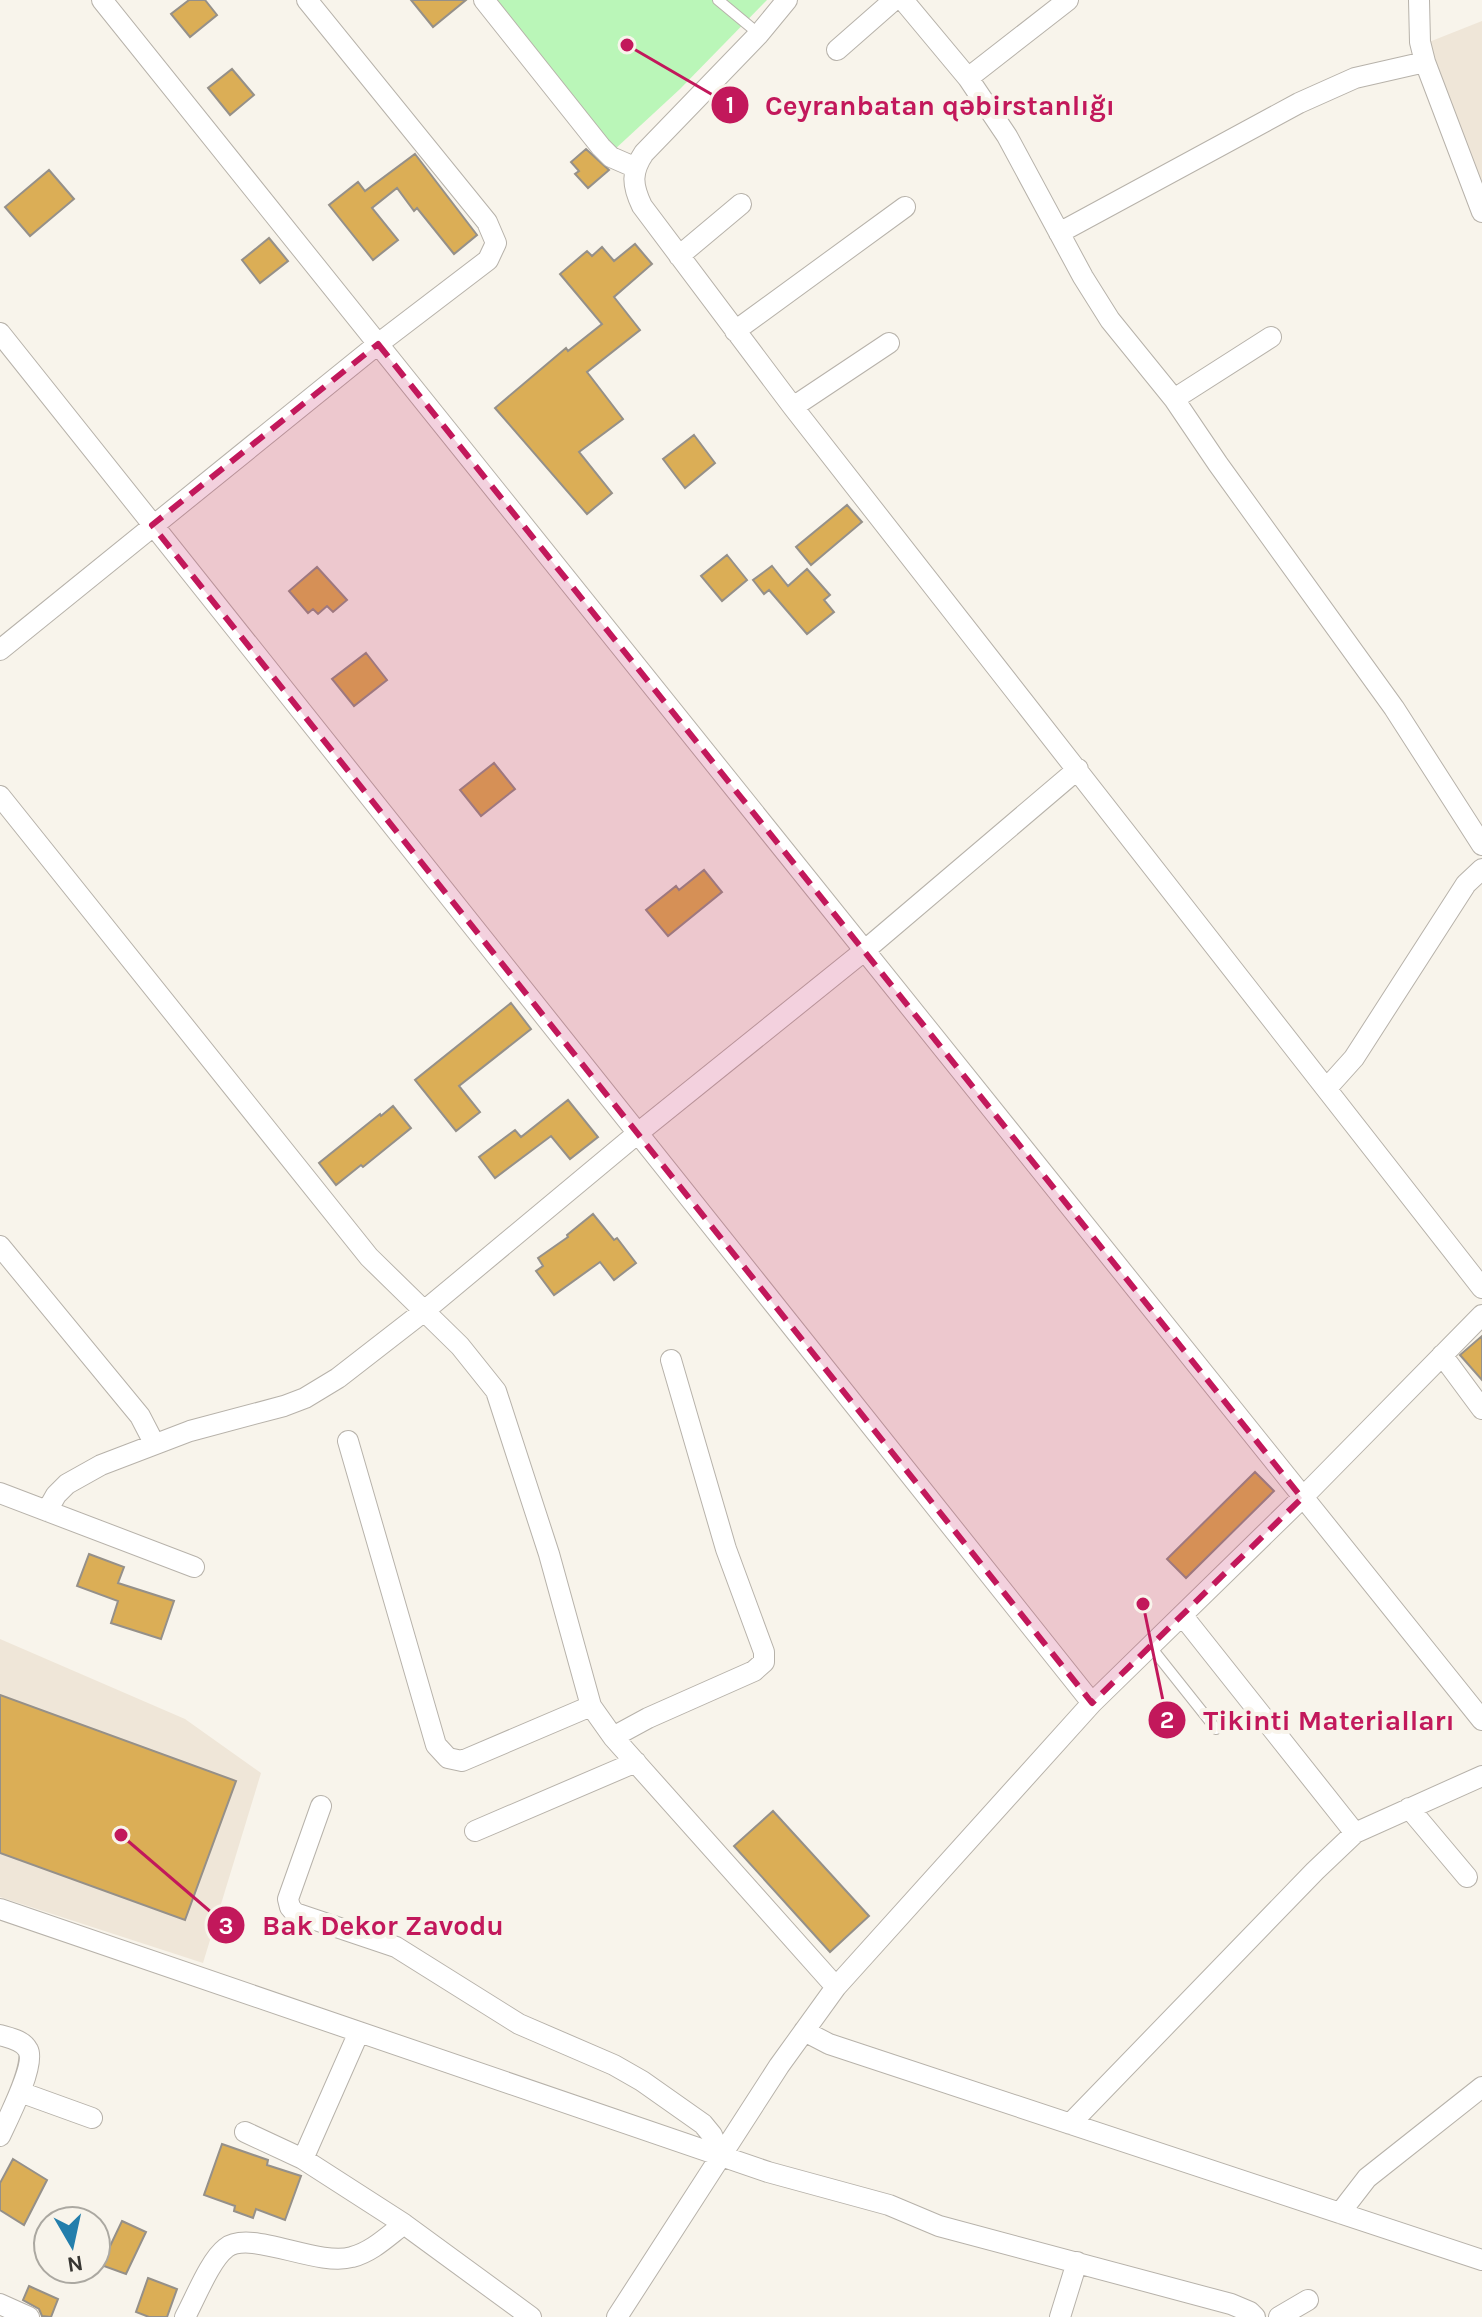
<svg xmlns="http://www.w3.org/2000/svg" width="1482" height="2317" viewBox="0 0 1482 2317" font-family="Karla,sans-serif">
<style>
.built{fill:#efe6d8}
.green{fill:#baf6b8}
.building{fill:#dbae56;stroke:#959089;stroke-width:2}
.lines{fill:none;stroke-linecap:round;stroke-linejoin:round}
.service-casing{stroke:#b7b2aa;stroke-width:12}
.minor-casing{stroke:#b7b2aa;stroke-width:22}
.service{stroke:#fff;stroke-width:10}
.minor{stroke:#fff;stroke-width:20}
.marked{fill:#c2185b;fill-opacity:0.2;stroke:#c2185b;stroke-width:6;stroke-dasharray:16 10;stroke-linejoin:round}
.leader{fill:none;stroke:#c2185b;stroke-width:3}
.callout-dot{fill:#c2185b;stroke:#f8f4eb;stroke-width:3}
.mark-label{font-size:24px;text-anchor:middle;font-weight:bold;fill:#fff}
.callout-label{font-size:28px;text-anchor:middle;font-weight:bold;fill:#c2185b;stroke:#f8f4eb;stroke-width:8;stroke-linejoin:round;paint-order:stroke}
</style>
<rect width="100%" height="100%" fill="#f8f4eb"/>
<path class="built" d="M1482,21v171l-53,-150z
M0,1639l185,80 76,54 -58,190 -203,-66z"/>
<path class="green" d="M495,0h272l-87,89 -66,61z"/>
<path class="building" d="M189,0h16l12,15 -27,22 -19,-23z
M411,0h55l-33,27z
M232,69l22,26 -24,20 -22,-27z
M586,149l23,21 -21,18 -13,-14 4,-3 -8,-9z
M415,154l62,81 -23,19 -37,-46 -3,3 -17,-23 -25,20 26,32 -25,20 -44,-55 29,-23 7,9z
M49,170l25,29 -44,37 -25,-29z
M269,238l19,23 -28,22 -18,-23z
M635,244l17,20 -38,33 26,33 -53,42 36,47 -44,33 33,41 -25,21 -92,-106 71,-60 2,3 34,-27 -42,-50 27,-23 5,5 10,-9 12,14z
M694,435l21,28 -30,25 -22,-29z
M847,505l15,17 -51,43 -15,-18z
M727,555l20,25 -25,21 -21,-25z
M772,566l16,20 19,-17 23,26 -6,5 10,12 -27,22 -38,-44 -5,4 -11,-14z
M317,567l30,33 -14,12 -6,-6 -9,8 -5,-5 -5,4 -19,-22z
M366,653l21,27 -33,26 -22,-27z
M494,763l21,26 -34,27 -21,-26z
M704,870l18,22 -54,44 -22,-26 30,-24 3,4z
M511,1003l20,26 -72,57 21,26 -24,19 -41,-51z
M568,1100l30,37 -28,22 -19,-23 -56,42 -16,-21 36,-27 6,7z
M393,1106l18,22 -48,39 -2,-2 -25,20 -17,-22 61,-49 1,2z
M593,1214l21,26 3,-2 19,25 -22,17 -14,-18 -46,33 -18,-24 7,-5 -5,-8 30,-21 -1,-2z
M1482,1336v44l-22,-25z
M1255,1472l19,19 -88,87 -19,-19z
M89,1554l35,13 -6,16 56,18 -13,38 -50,-16 7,-22 -41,-15z
M0,1695l236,86 -51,139 -185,-67z
M773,1811l96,105 -39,36 -96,-106z
M222,2144l46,16 -1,5 34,11 -16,44 -29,-11 -3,9 -19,-7 1,-5 -31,-11z
M13,2159l34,21 -23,45 -24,-15v-27z
M122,2221l24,11 -20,42 -25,-9z
M148,2278l29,11 -10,28h-18l-13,-5z
M29,2286l29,13 -7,18 -9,-1 -3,-7 -16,-9z"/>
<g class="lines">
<defs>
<path id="service" d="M718,0l41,34
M1150,1646l66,83"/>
<path id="minor" d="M102,0l1380,1720
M484,0l117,147 10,10 23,10
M787,0l-28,34 -115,119c-13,19 -12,32 -2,53l151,201 689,881
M903,0l65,78 39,58 76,141 27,43 64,79 44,65 176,244 88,137
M1419,0l1,42 5,20 57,150
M837,50l57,-50
M968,78l100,-78
M1059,233l240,-130 56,-25 70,-16
M679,256l62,-52
M735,331l170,-124
M0,333l1092,1370
M1174,399l97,-62
M793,407l96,-64
M0,650l378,-306 110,-84 8,-17 -9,-21 -180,-222
M0,796l369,461 91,89 36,45 53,163 42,152 22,31 223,250
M1327,1088l27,-30 112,-174 16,-15
M0,1246l140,170 14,27
M1442,1355l40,54
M348,1441l88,304 12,13 14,3 129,-55
M0,1493l194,74
M47,1511l9,-16 11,-11 34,-19 89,-34 94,-25 21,-8 33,-20 85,-66 215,-179 226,-182 214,-182
M1182,1615l173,218
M613,1737l35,-19 106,-47 10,-9v-10l-38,-103 -55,-189
M321,1806l-33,93 2,8 5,6 101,34 123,77 95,41 28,16 61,43 9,11 8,20
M1409,1808l58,69
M475,1831l161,-69
M0,1909l768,263 121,33 50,21 292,78 19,8 5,5
M804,2031l25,13 653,216
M0,2035c10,3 23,5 28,15 8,14 -21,71 -28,86
M20,2092l72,26
M1070,2124l245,-253 40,-38 127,-57
M245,2132l58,27 101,65 127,93
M303,2159l56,-127
M1340,2213l27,-35 115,-91
M0,2304l29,13
M185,2317c10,-18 25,-57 41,-69 24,-19 91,19 126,9 20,-5 36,-21 52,-33
M617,2317l162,-251 57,-79 256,-284 210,-205 180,-183
M1060,2317l17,-55
M1279,2317l29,-17"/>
</defs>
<use href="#service" class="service-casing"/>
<use href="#minor" class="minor-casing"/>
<use href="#service" class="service"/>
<use href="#minor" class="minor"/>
</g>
<path class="marked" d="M378,344l924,1154 -210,205 -940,-1178z"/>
<path class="leader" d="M627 45L730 105M1143 1604L1167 1720M121 1835L226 1925"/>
<g class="callout-dot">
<circle cx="627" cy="45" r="8"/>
<circle cx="1143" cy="1604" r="8"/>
<circle cx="121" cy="1835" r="8"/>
<circle cx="730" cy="105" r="20"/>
<circle cx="1167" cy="1720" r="20"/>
<circle cx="226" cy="1925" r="20"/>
</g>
<g class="mark-label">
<text x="730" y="113">1</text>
<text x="1167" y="1728">2</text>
<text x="226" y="1934">3</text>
</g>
<g class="callout-label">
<text x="940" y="115">Ceyranbatan qəbirstanlığı</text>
<text x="1329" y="1730">Tikinti Materialları</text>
<text x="383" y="1935">Bak Dekor Zavodu</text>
</g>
<g transform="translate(72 2245) rotate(171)"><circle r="38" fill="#f8f4eb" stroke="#aba8a1" stroke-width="2"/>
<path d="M0-6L14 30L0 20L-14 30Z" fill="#237eac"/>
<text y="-12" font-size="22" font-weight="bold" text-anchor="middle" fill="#373632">N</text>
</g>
</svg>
